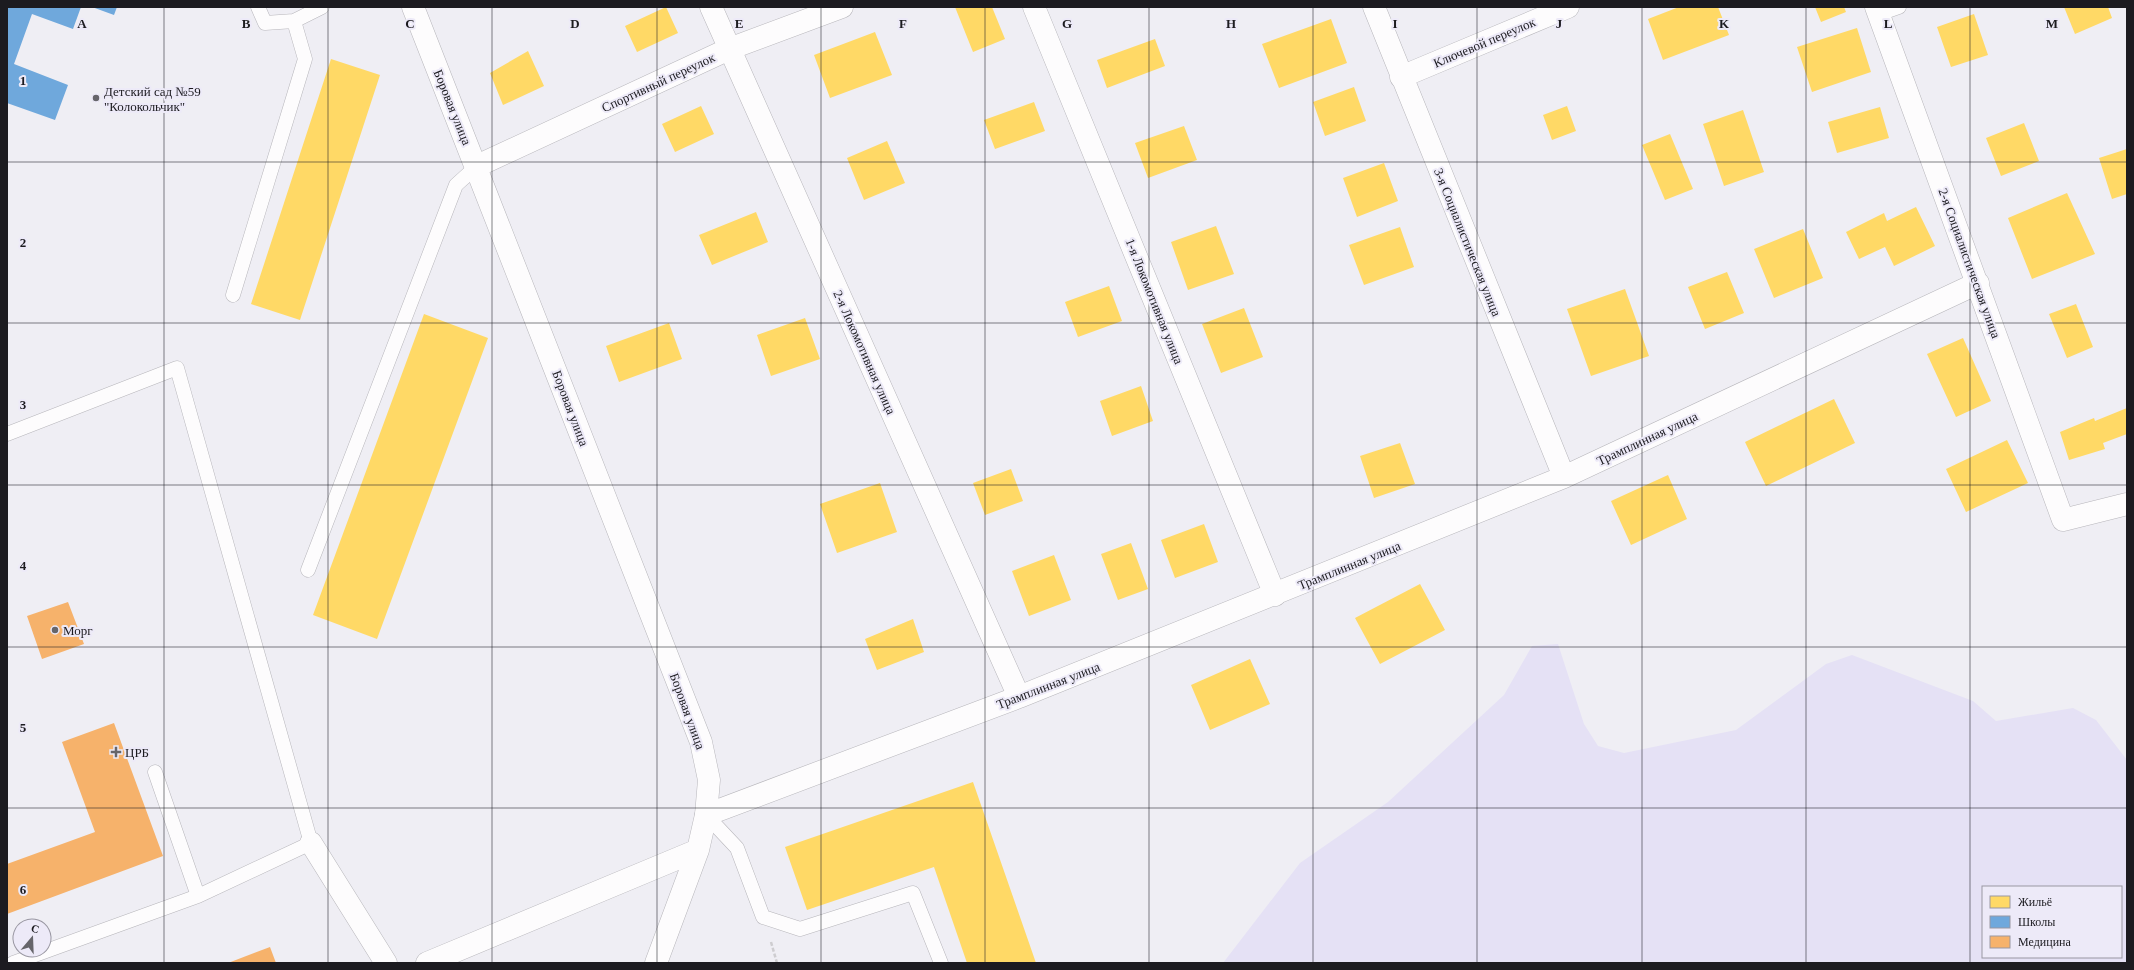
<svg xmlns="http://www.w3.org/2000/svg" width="2134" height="970" viewBox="0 0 2134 970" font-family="'Times New Roman',serif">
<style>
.green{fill:#e5e1f5;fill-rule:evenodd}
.homes{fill:#ffd966}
.schools{fill:#6fa8dc}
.health{fill:#f6b26b}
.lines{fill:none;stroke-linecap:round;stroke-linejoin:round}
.service-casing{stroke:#b7b6bb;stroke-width:15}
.minor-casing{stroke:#b7b6bb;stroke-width:23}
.tertiary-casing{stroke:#b7b6bb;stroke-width:23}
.path{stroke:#cecdd0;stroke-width:2.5;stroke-dasharray:4 2;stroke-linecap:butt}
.service{stroke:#fdfcfd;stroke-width:14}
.minor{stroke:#fdfcfd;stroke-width:22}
.tertiary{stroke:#fdfcfd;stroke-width:22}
.grid{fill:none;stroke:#1c1b20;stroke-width:1;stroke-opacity:0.55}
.poi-dot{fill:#66656a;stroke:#edeaf8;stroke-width:1.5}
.labels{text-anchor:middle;stroke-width:4;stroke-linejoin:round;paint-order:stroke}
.street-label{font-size:13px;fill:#1c1b20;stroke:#edeaf8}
.poi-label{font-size:13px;fill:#1c1b20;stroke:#edeaf8;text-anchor:start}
.grid-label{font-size:13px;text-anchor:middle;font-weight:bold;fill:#1c1b20;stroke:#edeaf8;stroke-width:4;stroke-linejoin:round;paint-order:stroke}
</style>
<rect width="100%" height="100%" fill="#efeef4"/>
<path class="green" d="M1558,644l26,80 14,22 26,7 112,-23 90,-66 26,-9 121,46 23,20 77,-13 23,12 31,40v203h-904l77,-100 88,-61 116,-107 28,-49zM1983,887h138v70h-138z"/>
<path class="homes" d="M666,7l12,26 -41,19 -12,-26z
M955,7h37l13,32 -32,13z
M1679,7h39l11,28 -66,25 -15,-41z
M1815,7h29l2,5 -25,10z
M2064,7h44l4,11 -37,16z
M1974,14l14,41 -37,12 -14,-40z
M1331,19l16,44 -68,25 -17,-44z
M1857,28l14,44 -59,20 -15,-45z
M875,32l17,43 -62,23 -16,-43z
M1155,39l10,27 -58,22 -10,-28z
M528,51l16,35 -41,19 -13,-32z
M331,59l49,16 -80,245 -49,-16z
M1354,87l12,34 -41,15 -12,-34z
M1034,102l11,29 -50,18 -11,-29z
M701,106l13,28 -39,18 -13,-28z
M1567,106l9,25 -24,9 -9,-25z
M1880,107l9,31 -52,15 -9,-31z
M1743,110l21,62 -40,14 -21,-62z
M2024,123l15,38 -38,15 -15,-38z
M1184,126l13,34 -49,18 -13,-35z
M1670,134l23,55 -28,11 -23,-55z
M887,141l18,42 -41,17 -17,-42z
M2127,149v45l-15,5 -13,-41z
M1384,163l14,38 -41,16 -14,-39z
M2067,193l28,61 -63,25 -24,-61z
M1916,207l19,39 -41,20 -9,-19 -26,12 -13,-27 38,-19 3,8z
M756,212l12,30 -56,23 -13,-30z
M1216,226l18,48 -46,16 -17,-48z
M1400,227l14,40 -50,18 -15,-40z
M1803,229l20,49 -49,20 -20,-49z
M1727,272l17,41 -39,16 -17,-42z
M1109,286l13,35 -44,16 -13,-35z
M1625,289l24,67 -58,20 -24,-67z
M2076,304l17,43 -26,11 -18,-44z
M1244,308l19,49 -42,16 -19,-49z
M424,314l64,24 -111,301 -64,-24z
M805,318l15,41 -49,17 -14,-41z
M669,323l13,36 -63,23 -13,-36z
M1963,338l28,63 -35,16 -29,-63z
M1141,386l12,35 -41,15 -12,-35z
M1834,399l21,44 -89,43 -21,-44z
M2127,408v26l-24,9 2,6 -36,11 -9,-28 34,-14 1,3z
M2007,440l21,43 -62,29 -20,-43z
M1400,443l15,41 -41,14 -14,-42z
M1011,469l12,32 -38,14 -12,-32z
M1668,475l19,44 -56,26 -20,-44z
M880,483l17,49 -60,21 -17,-49z
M1204,524l14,38 -43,16 -14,-38z
M1131,543l17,46 -30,11 -17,-46z
M1054,555l17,45 -42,16 -17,-45z
M1420,584l25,46 -65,34 -25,-46z
M913,619l11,33 -47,18 -12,-31z
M1250,659l20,45 -60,26 -19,-45z
M973,782l63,181h-69l-33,-96 -127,43 -22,-63z"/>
<path class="schools" d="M7,7h74l-8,22 -41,-15 -18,50 54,21 -13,35 -48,-17z
M92,7h25l-3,8z"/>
<path class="health" d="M68,602l16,42 -42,15 -15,-43z
M114,723l49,133 -156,58v-50l88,-32 -33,-90z
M270,947l6,16h-48z"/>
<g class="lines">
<defs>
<path id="service" d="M258,7l7,16 29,-2 28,-14
M1879,14l20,-7
M233,295l72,-236 -11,-38
M7,434l170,-66 134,475 -113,53 -185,67
M308,570l148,-385 21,-19
M155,772l43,124
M706,815l31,33 26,69 37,12 113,-36 28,70"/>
<path id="minor" d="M711,7l308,690
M1034,7l241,588
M1374,7l190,470
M1876,7l187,513 64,-16
M1401,77l167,-70
M477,166l252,-117 113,-42
M311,843l75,120
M427,963l271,-113
M656,963l42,-113 8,-35 313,-118 545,-220 414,-194"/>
<path id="tertiary" d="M413,7l288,735 8,38 -3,35"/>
</defs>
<use href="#service" class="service-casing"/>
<use href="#minor" class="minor-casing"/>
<use href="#tertiary" class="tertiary-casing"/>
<path class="path" d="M771,942l6,21"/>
<use href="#service" class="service"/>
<use href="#minor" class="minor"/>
<use href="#tertiary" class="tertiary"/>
</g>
<path class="grid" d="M164,7v956M328,7v956M492,7v956M657,7v956M821,7v956M985,7v956M1149,7v956M1313,7v956M1477,7v956M1642,7v956M1806,7v956M1970,7v956M7,162h2120M7,323h2120M7,485h2120M7,647h2120M7,808h2120"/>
<g class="poi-dot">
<circle cx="96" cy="98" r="4"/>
<circle cx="55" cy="630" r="4"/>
<path d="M114 746h4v4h4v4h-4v4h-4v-4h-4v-4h4z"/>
</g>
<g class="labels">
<g class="street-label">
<text transform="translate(1484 42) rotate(-23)" y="5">Ключевой переулок</text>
<text transform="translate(658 82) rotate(-25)" y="5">Спортивный переулок</text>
<text transform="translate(453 107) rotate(68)" y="5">Боровая улица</text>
<text transform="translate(1468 242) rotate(68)" y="5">3-я Социалистическая улица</text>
<text transform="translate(1970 263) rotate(70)" y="5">2-я Социалистическая улица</text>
<text transform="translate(1155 301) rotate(68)" y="5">1-я Локомотивная улица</text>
<text transform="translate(865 352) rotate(66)" y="5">2-я Локомотивная улица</text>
<text transform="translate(571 408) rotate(69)" y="5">Боровая улица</text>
<text transform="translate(1647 438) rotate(-25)" y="5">Трамплинная улица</text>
<text transform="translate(1349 565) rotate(-22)" y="5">Трамплинная улица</text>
<text transform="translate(1048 685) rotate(-21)" y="5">Трамплинная улица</text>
<text transform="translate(688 711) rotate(70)" y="5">Боровая улица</text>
</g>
<g class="poi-label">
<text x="104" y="96">Детский сад №59<tspan x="104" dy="15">"Колокольчик"</tspan></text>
<text x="63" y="635">Морг</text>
<text x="125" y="757">ЦРБ</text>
</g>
</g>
<g class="grid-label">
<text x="82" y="28">A</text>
<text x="246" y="28">B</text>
<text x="410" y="28">C</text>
<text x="575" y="28">D</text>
<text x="739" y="28">E</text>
<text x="903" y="28">F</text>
<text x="1067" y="28">G</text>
<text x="1231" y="28">H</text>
<text x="1395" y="28">I</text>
<text x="1559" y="28">J</text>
<text x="1724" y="28">K</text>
<text x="1888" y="28">L</text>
<text x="2052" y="28">M</text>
<text x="23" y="85">1</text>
<text x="23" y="247">2</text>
<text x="23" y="409">3</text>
<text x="23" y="570">4</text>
<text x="23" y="732">5</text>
<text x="23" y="894">6</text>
</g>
<rect width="2134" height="970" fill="none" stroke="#1c1b20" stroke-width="16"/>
<rect x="1982" y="886" width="140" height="72" fill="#edeaf8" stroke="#9997a2"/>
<rect x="1990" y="896" width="20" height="12" fill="#ffd966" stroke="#9997a2"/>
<text x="2018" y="906" font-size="12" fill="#1c1b20">Жильё</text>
<rect x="1990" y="916" width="20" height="12" fill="#6fa8dc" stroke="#9997a2"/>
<text x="2018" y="926" font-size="12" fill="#1c1b20">Школы</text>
<rect x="1990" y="936" width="20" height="12" fill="#f6b26b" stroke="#9997a2"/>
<text x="2018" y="946" font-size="12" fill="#1c1b20">Медицина</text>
<g transform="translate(32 938) rotate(19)"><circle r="19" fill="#edeaf8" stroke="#9997a2"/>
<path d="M0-3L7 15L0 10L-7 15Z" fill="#66656a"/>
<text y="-6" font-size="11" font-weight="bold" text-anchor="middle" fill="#1c1b20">С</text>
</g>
</svg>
